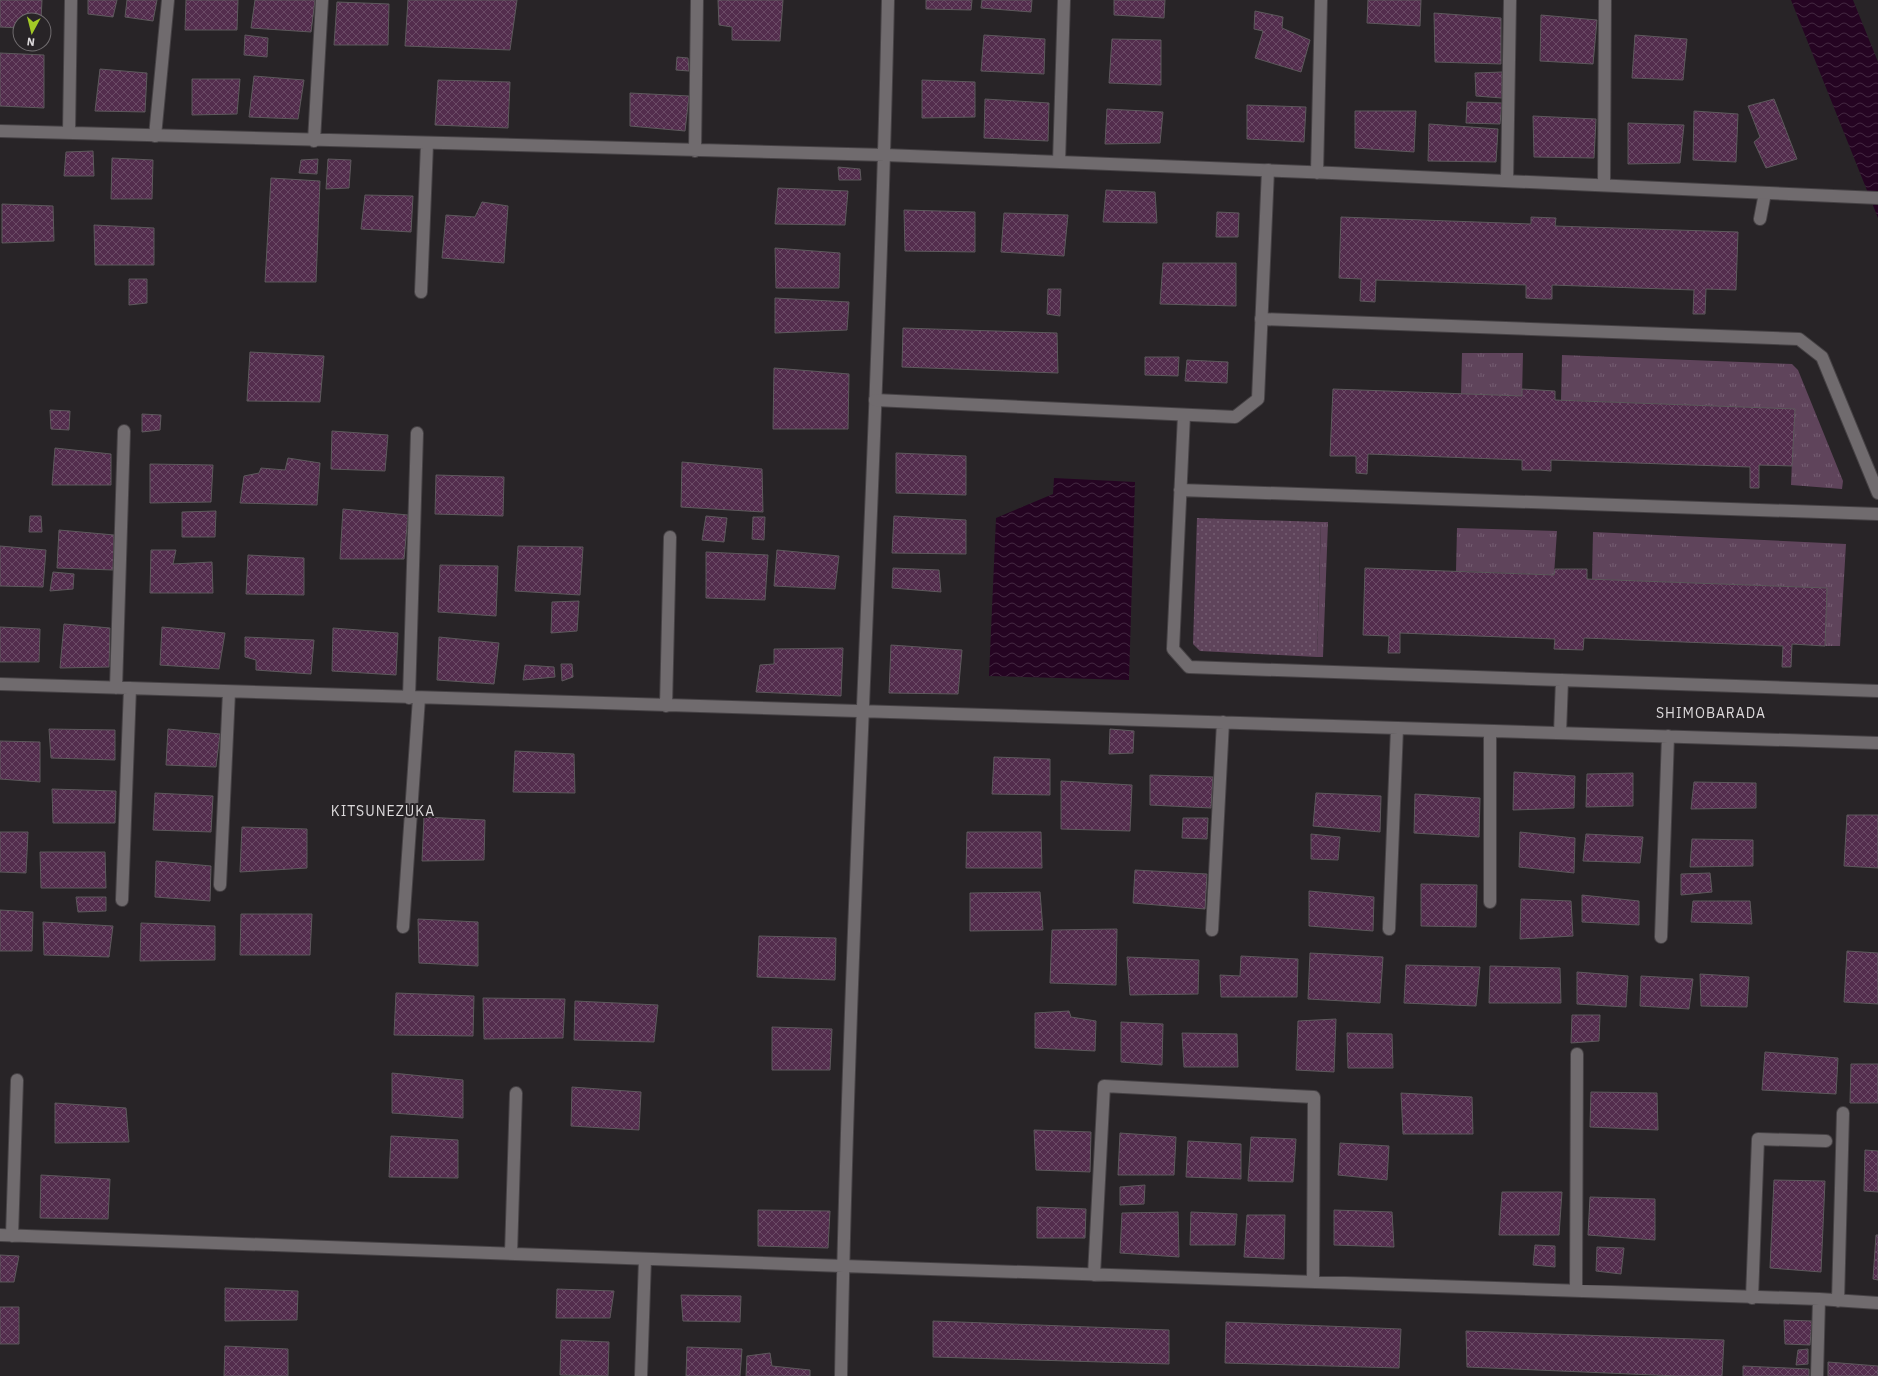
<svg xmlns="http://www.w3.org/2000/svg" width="1878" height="1376" viewBox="0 0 1878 1376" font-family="'IBM Plex Sans',sans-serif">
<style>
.grass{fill:url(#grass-tufts)}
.park{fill:url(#park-dots)}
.water{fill:url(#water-waves)}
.building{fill:url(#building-cross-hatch);stroke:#5d595c}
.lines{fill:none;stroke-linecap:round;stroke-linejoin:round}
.lane-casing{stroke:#464245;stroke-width:14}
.street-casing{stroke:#464245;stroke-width:14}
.secondary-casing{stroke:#464245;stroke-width:14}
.lane{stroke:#706b6e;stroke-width:12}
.street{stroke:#706b6e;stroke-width:12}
.secondary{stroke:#706b6e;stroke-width:12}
.labels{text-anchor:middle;stroke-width:4;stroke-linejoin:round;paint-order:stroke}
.quarter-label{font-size:14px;letter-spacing:1px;fill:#dcd9db;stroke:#282427}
</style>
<defs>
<pattern id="grass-tufts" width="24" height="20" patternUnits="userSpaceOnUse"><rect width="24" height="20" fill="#5f445b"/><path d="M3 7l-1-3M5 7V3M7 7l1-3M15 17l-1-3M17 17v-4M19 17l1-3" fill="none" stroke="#755e72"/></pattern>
<pattern id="park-dots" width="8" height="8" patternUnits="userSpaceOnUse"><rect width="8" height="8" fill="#5f445b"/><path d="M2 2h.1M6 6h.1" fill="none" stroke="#755e72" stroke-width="1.8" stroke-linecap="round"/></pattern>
<pattern id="water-waves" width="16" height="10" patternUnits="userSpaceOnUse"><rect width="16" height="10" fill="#250422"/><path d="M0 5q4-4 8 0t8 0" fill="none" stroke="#442842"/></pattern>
<pattern id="building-cross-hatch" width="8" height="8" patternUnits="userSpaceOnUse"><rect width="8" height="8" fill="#532d4d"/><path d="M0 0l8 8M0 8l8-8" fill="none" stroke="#6b4b66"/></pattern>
</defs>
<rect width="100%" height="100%" fill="#282427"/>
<path class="grass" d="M1462,353h61l-1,43 -61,-1z
M1562,355l230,9 6,6 45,111 -1,8 -51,-4 3,-76 -233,-9z
M1321,522h7l-5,135h-6z
M1457,528l100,3 -3,44 -98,-4z
M1593,532l253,12 -6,102h-15l2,-58 -235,-9z"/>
<path class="park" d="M1197,518l124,4 -4,135 -117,-6 -7,-7z"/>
<path class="water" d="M1791,0h62l25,62v156z
M1054,478l81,4 -6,198 -140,-4 7,-158 57,-24z"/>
<path class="building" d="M0,0h42l-1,20h-21v8l-20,-1z
M88,0h29l-4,17 -25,-3z
M127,0h30l-4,21 -28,-4z
M186,0h52l-1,30h-52z
M255,0h60l-4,32 -60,-4z
M408,0h109l-7,50 -105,-4z
M718,0h65l-3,41 -48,-1v-13l-13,-2z
M926,0h46l-1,10 -45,-1z
M982,0h50l-1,12 -50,-4z
M1114,0h51l-1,18 -50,-3z
M1368,0h53l-1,26 -53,-3z
M337,2l52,2 -1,41h-54z
M1255,11l28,6 -1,11 28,12 -9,32 -46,-14 8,-27 -9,-2z
M1434,13l67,5v46l-66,-2z
M1541,15l56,5 -4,44 -53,-3z
M245,35l23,3 -1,19 -23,-2z
M984,35l61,4 -1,35 -63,-3z
M1635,35l52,4 -4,41 -51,-2z
M1112,39l49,1v45l-52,-2z
M0,53l44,2v53l-44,-2z
M677,57l11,1 1,13 -13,-1z
M100,69l47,4 -2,39 -50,-1z
M1502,72v26l-26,-2 -1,-23z
M254,76l50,4 -6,39 -49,-2z
M192,79h48l-3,35 -45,1z
M438,80l72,2 -2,46 -73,-3z
M922,80l53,2v35l-53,1z
M630,93l59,3 -4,35 -55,-5z
M985,99l64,4 -1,38 -64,-3z
M1774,99l23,60 -31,9 -12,-26 6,-5 -12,-31z
M1467,102l35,1 -2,21 -34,-1z
M1247,105l59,2 -2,35 -57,-3z
M1107,109l56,3 -3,31 -55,1z
M1355,111h61l-2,41 -59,-4z
M1694,111l44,3 -2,48 -43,-2z
M1533,116l63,3 -2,39 -60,-1z
M1628,123l56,2 -4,38 -52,1z
M1429,124l69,5 -2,33 -68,-1z
M93,151l1,25h-30l2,-24z
M112,158l41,2 -1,39h-41z
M318,159l-1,15 -18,-1 2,-13z
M328,159l23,1 -2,28 -23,1z
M838,167l22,2 1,11h-22z
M271,178l49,3 -4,101h-51z
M778,188l70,3 -3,34 -70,-1z
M1106,190l49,2 2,31 -54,-1z
M365,195l48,1 -2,36 -50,-3z
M482,202l26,4 -4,57 -62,-5 4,-43 29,2z
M2,204l51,2 1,35 -52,2z
M904,210l71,2v40l-70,-1z
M1217,212l22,1 -1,24h-22z
M1004,213l64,2 -4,41 -63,-4z
M1341,217l190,7v-7l25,1 -1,8 183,6 -2,58 -30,-1 -1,25h-12l1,-24 -142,-5v14h-9l-17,-1v-13l-150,-5 -1,22 -15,-1 1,-22 -22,-1z
M94,225l60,3v37h-59z
M775,248l65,5 -1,35h-63z
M1163,263h73v43l-76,-2z
M129,279h18v24l-18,2z
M1048,289h13l-1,27 -13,-2z
M775,298l74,4 -2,28 -72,3z
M903,328l154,5 1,40 -156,-6z
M250,352l74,4 -4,46 -73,-1z
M1145,357h34l-1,19 -33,-1z
M1187,360l41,2 -1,21 -42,-2z
M774,368l75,6 -1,55h-75z
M1333,389l189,7v-7l33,2v9l240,9 -3,57 -33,-1v23h-9v-21l-199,-7v11l-11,-1h-18v-10l-154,-6 -1,20 -11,-1v-17h-26z
M50,410l20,1 -1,19 -18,-1z
M142,414l19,1 -1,15 -18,2z
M332,431l56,4 -3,36 -54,-2z
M55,448l56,6v31h-59z
M896,453l70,3v39l-70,-2z
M288,458l32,5 -3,42 -77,-2 4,-27 15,-3 2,-5 24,2z
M682,462l80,7 1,43 -82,-5z
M150,464l63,1 -2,37 -61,1z
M436,475l68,2 -1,39 -68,-2z
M343,509l65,6 -4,44h-64z
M216,511l-1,26h-33v-25z
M30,516h11l1,16h-13z
M706,516l21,2 -3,24 -22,-2z
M894,516l72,4v34l-74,-1z
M753,517h12l-1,23 -12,-1z
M59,530l55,5 -1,35 -56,-2z
M0,546l46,4 -3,37 -43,-1z
M518,546l65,1 -3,48 -65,-4z
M151,550h25l-3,14 39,-2 1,31h-63z
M777,550l62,6 -4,33 -61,-3z
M706,552l62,3 -3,45 -59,-2z
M248,555l56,3v37l-58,-1z
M440,565l58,1 -2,50 -58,-4z
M893,568l46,2 2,22 -49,-4z
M1365,568l189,7 1,-6h32v10l240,9 -2,58 -33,-2 -1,23h-9l1,-21 -199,-8 -1,12 -29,-1 1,-10 -155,-6v20h-12l1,-17 -26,-1z
M53,572l21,2 -1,15 -23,2z
M579,601l-2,30 -26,2 1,-31z
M64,624l46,4 -1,39 -49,1z
M0,627l40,2 -1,33h-39z
M162,627l63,6 -6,36 -59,-4z
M333,628l65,5 -2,42 -64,-4z
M245,637l69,3 -3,34 -55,-4v-10l-11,-3z
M439,637l60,6 -5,41 -57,-4z
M891,645l71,5 -4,44 -69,-1z
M843,648l-2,48 -85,-4 4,-27 14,-1v-15z
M561,664h11l1,13 -11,4z
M525,665l29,2 1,10 -32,3z
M49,729l66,1v30l-64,-2z
M168,729l52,5 -4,33 -50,-2z
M1110,729l24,2 -1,22 -24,1z
M0,741l40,1v40l-40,-3z
M515,751l59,3 1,39 -62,-1z
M994,757l56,2v36l-58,-1z
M1514,772l61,4 -1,32 -61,2z
M1633,773v33l-47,1 1,-33z
M1150,775l63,2 -2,31 -61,-3z
M1061,781l71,4 -2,46 -69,-2z
M1694,782l62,1v25l-65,1z
M52,789l64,2 -1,32h-62z
M155,793l58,3 -2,36 -58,-2z
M1316,793l65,3 -1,36 -67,-6z
M1415,794l65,4 -1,39 -65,-4z
M1847,815h31v53l-34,-2z
M424,817l61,3 -1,40 -62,1z
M1183,818h25l-1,21 -25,-1z
M242,827l65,2v39l-67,4z
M0,832h28l-2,41 -26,-1z
M967,832h74l1,36h-76z
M1520,832l55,6 -1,35 -55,-6z
M1311,834l29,3 -2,23 -27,-1z
M1586,834l57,3 -3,26 -57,-2z
M1692,839l61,1v26l-63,1z
M40,852h65l1,36h-65z
M156,861l55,5 -1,35 -55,-4z
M1135,870l72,4 -2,35 -72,-6z
M1710,873l2,19 -31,3v-21z
M1421,884l56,1 -1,42 -55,-1z
M1309,891l65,6 -1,34 -64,-5z
M1040,892l3,38 -73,1v-38z
M1582,895l57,6v24l-57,-3z
M76,897h30v14l-28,1z
M1521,899l50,2 2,35 -53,3z
M1693,901h57l2,23 -61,-2z
M0,910l33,2 -1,39h-32z
M241,914h71l-2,41h-70z
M418,919l60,3v44l-59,-3z
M43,922l70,4 -4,31 -65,-2z
M141,923l74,3v34l-75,1z
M1117,929l-1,56 -66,-2 2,-53z
M759,936l77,2 -1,42 -78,-3z
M1847,951l31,2v51l-34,-2z
M1310,953l73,4 -3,46 -72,-4z
M1241,956l57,3 -1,38h-76l-1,-22 20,1z
M1127,957l72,3 -1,34 -68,1z
M1406,965l74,2 -4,39 -72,-3z
M1490,966l70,2 1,35h-72z
M1577,972l51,4 -2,31 -49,-3z
M1700,974l49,3 -2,30 -46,-1z
M1641,976l52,3 -4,30 -49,-3z
M396,993l78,3 -1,40 -79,-1z
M483,998l82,1 -2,39 -79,1z
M575,1001l83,4 -4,37 -80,-2z
M1069,1011l2,6 25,4 -1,30 -60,-3v-35z
M1572,1015h28l-1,26 -28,2z
M1336,1019l-2,53 -38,-2 2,-49z
M1121,1022l42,2 -1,41 -41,-3z
M772,1027l60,2 -2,41h-58z
M1182,1033l55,1 1,33h-54z
M1347,1033l45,1 1,34h-45z
M1765,1052l73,6 -2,36 -74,-4z
M1851,1064h27v39h-28z
M392,1073l71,7v38l-71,-5z
M572,1087l69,5 -2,38 -68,-4z
M1591,1092l66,1 1,37 -68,-3z
M1401,1093l71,4 1,37h-70z
M55,1103l71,5 3,34 -74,1z
M1034,1130l57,2 -1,40 -54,-2z
M1120,1133l56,4 -2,38h-56z
M391,1136l67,4v38l-69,-1z
M1251,1137l45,2 -3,43 -45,-1z
M1188,1141l53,3v35l-55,-2z
M1340,1143l49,3 -2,34 -49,-5z
M1865,1150l13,1v41l-14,-1z
M41,1175l69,4 -2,40 -68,-1z
M1774,1180l51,1 -4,91 -51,-4z
M1145,1185l-1,19 -24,1v-18z
M1502,1192h60l-3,43h-60z
M1590,1197l65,2v41l-67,-5z
M1037,1207l49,2 -1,29h-48z
M758,1210l72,1 -2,37 -70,-2z
M1334,1210l58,2 2,35 -60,-2z
M1178,1212l1,45 -59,-4 2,-40z
M1191,1212l46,2 -2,31h-45z
M1247,1215h38l-1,44 -40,-2z
M1876,1235h2v45l-5,-1z
M1535,1245l20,1v21l-22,-2z
M1597,1247l27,1 -3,26 -25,-3z
M0,1255l19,1 -5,26h-14z
M225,1288l73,3 -1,29 -72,1z
M557,1289l57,2 -4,27h-54z
M681,1295l60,1 -1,26 -57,-1z
M0,1307h19v37h-19z
M1784,1320l28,1 -2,24 -25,-1z
M933,1321l236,9v34l-236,-7z
M1226,1322l175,7 -2,39 -174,-5z
M1466,1331l258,9 -2,36h-45l-210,-9z
M561,1340l48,2 -1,34 -48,-1z
M225,1346l63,3v27h-64z
M687,1347l55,2 -2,27h-54z
M1808,1349v15l-12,1 2,-15z
M770,1353l2,13 38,4v6h-64l1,-20z
M1828,1362l50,4v10h-50z
M1743,1366l66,3v7h-66z"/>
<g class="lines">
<defs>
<path id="lane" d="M155,136l13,-136
M1760,219l5,-26
M1261,319l538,20 23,18 56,136
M1184,415l-11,234 16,18 689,24
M1180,490l698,24
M1560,733l2,-53
M1752,1298l6,-159 68,2"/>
<path id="street" d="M0,131l885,24 447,18 546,25
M69,133l2,-133
M314,141l8,-141
M695,151l2,-151
M1059,162l5,-162
M1317,173l4,-173
M1507,181l3,-181
M1604,185l1,-185
M421,292l6,-148
M0,684l1878,59
M116,688l8,-257
M409,698l8,-265
M666,706l4,-169
M1490,731v171
M220,885l9,-193
M122,900l8,-212
M403,927l16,-229
M1389,929l8,-201
M1212,930l11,-208
M1661,937l7,-201
M0,1235l843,31 976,33 59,4
M12,1236l5,-156
M511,1254l5,-161
M1094,1275l10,-189 210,11 -1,185
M1576,1291l1,-237
M1838,1301l5,-188
M641,1376l4,-117
M841,1376c8,-459 37,-917 47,-1376
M1817,1376l2,-77"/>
<path id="secondary" d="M875,400l360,17 23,-18 10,-229"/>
</defs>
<use href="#lane" class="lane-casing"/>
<use href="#street" class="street-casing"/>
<use href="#secondary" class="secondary-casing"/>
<use href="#lane" class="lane"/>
<use href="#street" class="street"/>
<use href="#secondary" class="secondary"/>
</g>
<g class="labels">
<g class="quarter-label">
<text x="1711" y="718">SHIMOBARADA</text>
<text x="383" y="816">KITSUNEZUKA</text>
</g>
</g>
<g transform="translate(32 32) rotate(187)"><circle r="19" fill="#282427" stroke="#706c6f"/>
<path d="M0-3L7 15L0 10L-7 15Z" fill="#a3c926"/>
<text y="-6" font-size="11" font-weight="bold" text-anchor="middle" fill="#dcd9db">N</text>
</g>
</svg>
